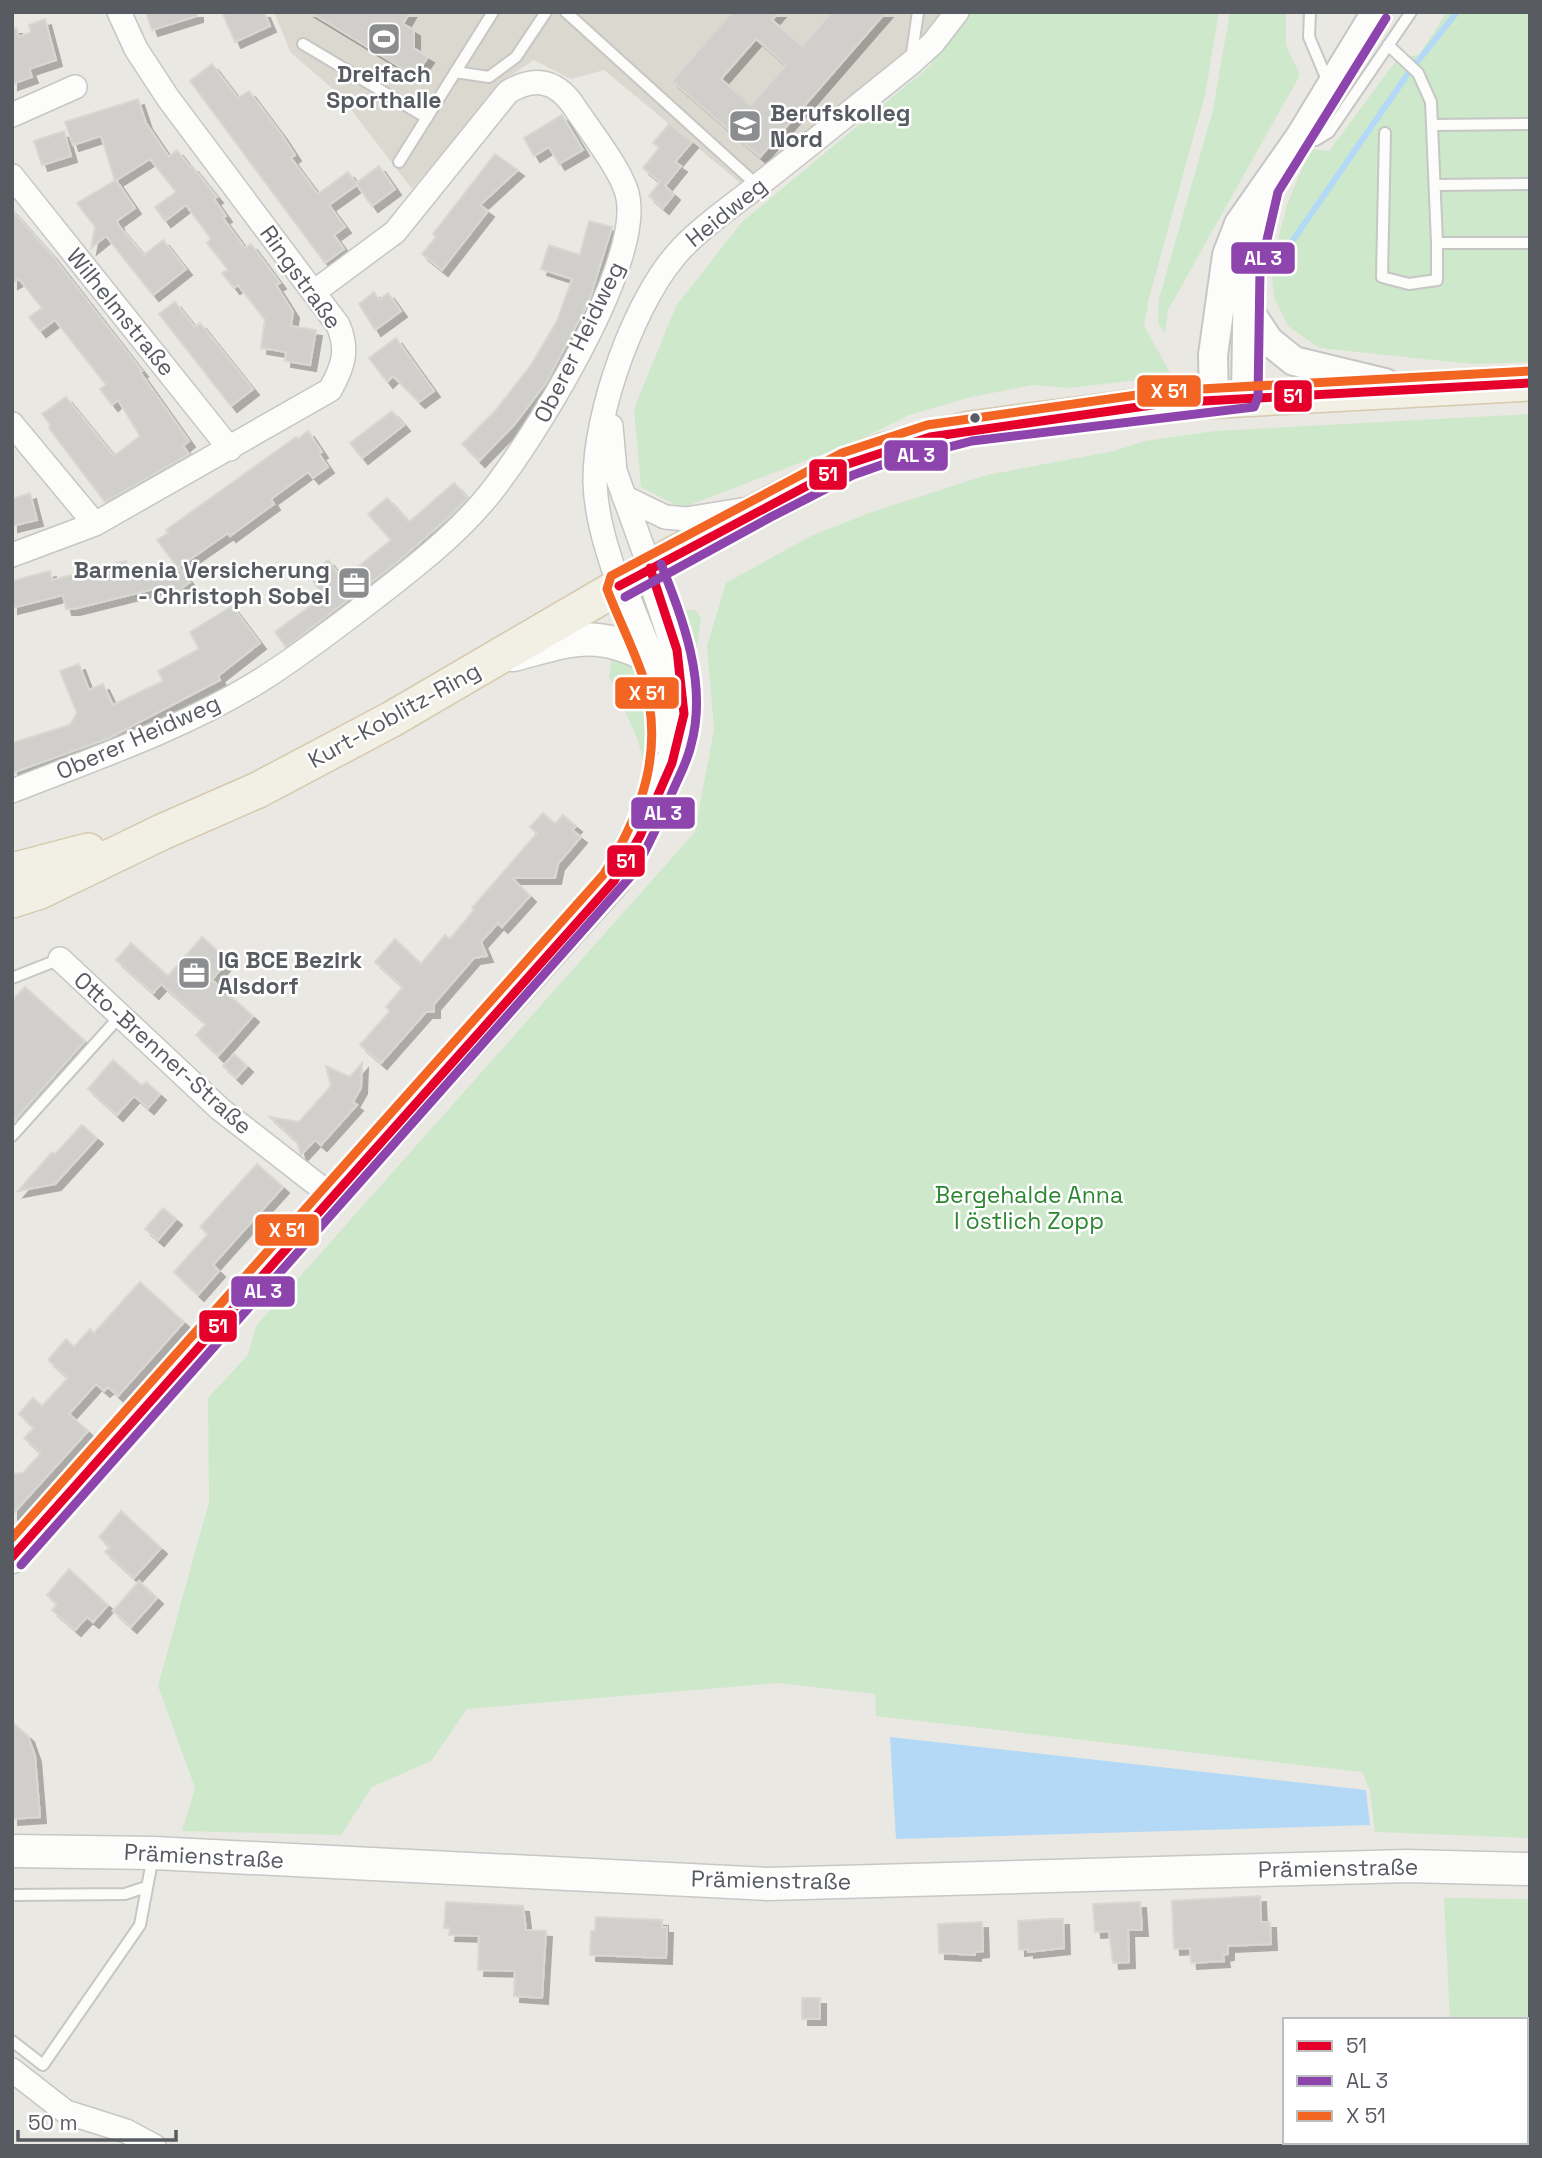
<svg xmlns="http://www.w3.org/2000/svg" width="1542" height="2158" viewBox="0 0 1542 2158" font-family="'Space Grotesk',sans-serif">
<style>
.education{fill:#dbd8d0}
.green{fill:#cee8cb}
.water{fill:#b4d9f6}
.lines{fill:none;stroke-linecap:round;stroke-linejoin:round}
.stream{stroke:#b4d9f6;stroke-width:6}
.building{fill:#d0cfcb;stroke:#d9d7d2;stroke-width:2;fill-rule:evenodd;filter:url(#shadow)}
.service-casing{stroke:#c6c6c5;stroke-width:14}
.minor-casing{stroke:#c6c6c5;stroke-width:26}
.tertiary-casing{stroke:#c6c6c5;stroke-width:32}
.secondary-casing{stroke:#c7c7c6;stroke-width:35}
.primary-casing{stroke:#d5caad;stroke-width:38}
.service{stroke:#fcfcfb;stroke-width:10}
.minor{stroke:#fcfcfb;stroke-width:23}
.tertiary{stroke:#fcfcfb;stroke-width:28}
.secondary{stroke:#fcfcfb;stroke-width:32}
.primary{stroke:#f2f0e5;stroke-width:35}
.bus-1-casing{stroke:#fff;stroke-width:14}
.bus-2-casing{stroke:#fff;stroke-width:14}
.bus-3-casing{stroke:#fff;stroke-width:14}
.bus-1{stroke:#e4002b;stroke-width:9}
.bus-2{stroke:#8e44ad;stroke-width:9}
.bus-3{stroke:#f26522;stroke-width:9}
.bus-dot{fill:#585c62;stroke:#fff;stroke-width:2.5}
.labels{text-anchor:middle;stroke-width:5;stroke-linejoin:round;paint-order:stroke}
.poi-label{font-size:23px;font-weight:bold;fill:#585c62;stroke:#fff;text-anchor:start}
.street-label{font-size:23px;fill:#585c62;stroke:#fff}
.park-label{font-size:23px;fill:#2c8632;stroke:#fff}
.line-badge{stroke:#fff;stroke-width:2.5}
.badge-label{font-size:19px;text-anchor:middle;font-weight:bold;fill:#fff}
</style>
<defs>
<filter id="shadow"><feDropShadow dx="6" dy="6" stdDeviation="0" flood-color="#0004"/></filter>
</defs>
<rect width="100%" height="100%" fill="#eae8e2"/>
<path class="education" d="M274,12h664l-1,13 -46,42 -146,120 -141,-117 -33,9 -37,-19 -30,20 -92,109 -73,-95 -48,-41z"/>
<path class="green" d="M938,12h281l-14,83 -56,203 -5,28 28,50 -103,12 -36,-3 -62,12 -62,18 -50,25 -177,68 -41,-21 -7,-78 42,-103 66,-84 189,-157z
M1230,12h56v33l14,30 -132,235 -3,23 -7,-10 1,-24 54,-189z
M1447,12h83v350l-58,2 -153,-16 -31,-22 -14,-29 -3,-31 16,-61 23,-56 19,2 69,-93 21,-3z
M1530,414v1424l-155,-6 -5,-42 -8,-18 -486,-56 -1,-22 -97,-11 -311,26 -36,52 -59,26 -31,48 -159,-4 13,-43 -37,-102 51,-184 -1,-104 40,-43 8,-29 439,-494 19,-103 -7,-83 19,-63 85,-47 61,-24 115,-37 127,-24 31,-10 70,-10z
M695,610l6,8 -7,49 -14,-56z
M613,651l25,17 19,56 -10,54 -9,-38 -29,-63z
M1444,1898l86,1v247h-92v-4h88v-122h-76z"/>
<path class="water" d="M890,1737l476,53 4,35 -474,14z"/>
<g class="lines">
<path class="stream" d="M1280,259l127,-184 50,-63"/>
</g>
<path class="building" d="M146,12h51v4l-45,14z
M222,12h42l6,14 -35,16z
M310,12h100l-7,12 11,6v18l14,9 -13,19z
M732,12h47l-7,8 30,26 30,-34h54l-126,145 -88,-76zM756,39l30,26 -35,40 -30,-26z
M45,19l11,41 -27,9 3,8 -20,7v-56h4l3,9 12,-5 -2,-7z
M212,64l26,34 11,-7 33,44 13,20 -4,3 27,36 30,-22 8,11 23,-17 16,23 -23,17 -15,-21 -28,20 16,22 -11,8 10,14 -19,14 -135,-182z
M138,99l8,24 23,34 8,-7 13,17 2,-1 25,31 -3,2 12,17 -3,2 22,30 6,-4 29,39 -4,2 17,27 -2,14 25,4 -6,35 -25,-4 1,-9 -25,-4 4,-28 -27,-35 -4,3 -12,-15 6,-3 -21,-27 4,-4 -25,-34 -21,16 -10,-14 21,-15 -26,-33 -35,22 -14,-45 -28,9 -8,-23z
M562,115l21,35 -24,14 -10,-17 -15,9 -10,-18z
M669,124l23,18 -17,20 6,4 -16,20 9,8 -11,14 -14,-12 11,-14 -17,-14 16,-20 -6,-5z
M64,131l7,25 -29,9 -8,-24z
M495,154l23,16 -38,35 8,6 -46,59 -20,-16 14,-17 -3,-3z
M116,180l19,28 -18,13 2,5 25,29 19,-15 23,29 -33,26 -47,-59 -15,12 4,-21 -18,-24z
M12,210l39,44 91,117 -2,1 49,69 -6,5 6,8 -84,48 -56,-74 1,-4 -8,-10 24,-17 48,59 26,-20 -22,-36 -6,5 -12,-16 6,-4 -51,-65 -15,11 -11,-14 13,-9 -23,-29 -7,4z
M589,221l23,6 -23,74 -43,82 -32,42 -35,36 -17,-17 33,-33 36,-46 26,-44 15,-42 -31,-10 8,-24 31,10z
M374,292l5,8 9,-7 13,18 -26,19 -16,-26z
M175,302l20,25 5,-4 53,66 -22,17 -72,-92z
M396,338l38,53 -15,11 -26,-26 -6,6 -18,-24z
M392,411l12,14 -42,33 -12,-15z
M308,431l14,21 -3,2 9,13 -15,11 -5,-6 -37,27 3,5 -44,32 -2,-3 -49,34 11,15 -18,13 -6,-9 -92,23h-8l-3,-14 -51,13v-27l38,-10 2,9 74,-19 3,13 32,5 -2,-4 16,-11 -18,-24 11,-7 -2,-3 130,-93 2,2z
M454,483l14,15 -20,20 -53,46 -109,83 -11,-15 49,-36 -15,-20 19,-16 15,19 48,-39 -23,-26 19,-16 22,24z
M30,493l7,27 -25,6v-27z
M232,606l28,37 -42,33 2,4 -111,58 -97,35v-30l58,-18 7,-12 -17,-42 19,-7 10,26 14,-6 10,21 50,-24 -5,-10 41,-22 -9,-17z
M543,813l12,11 8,-9 13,11 -4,4 9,7 -23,27 -3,14h-43l18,18 -28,31 -4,-4 -17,19 6,14 -13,2 -40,46v8h-8l-45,51 -21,-18 30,-34 -4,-4 17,-20 -28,-25 20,-23 26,25 24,-29 5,4 24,-29 -2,-2 65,-75 -7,-6z
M202,937l26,23 -16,20 41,36 -35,40 -22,-21 10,-11 -45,-40 -8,9 -37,-33 15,-17 37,33z
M25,987l60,54 -73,82v-122z
M234,1054l13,12 -11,12 -13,-12z
M113,1060l29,26 4,-4 14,12 -12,14 -14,-12 -17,19 -29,-26z
M362,1063l-1,25 -8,14 4,3 -36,40 -6,-5 -14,15 -4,-13 -27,-25 29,5 32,-36 -5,-20 24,11z
M82,1125l15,13 -42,46 -37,7 34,-39 3,2z
M257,1164l26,23 -70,78 6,6 -21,24 -24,-23 34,-38 -8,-7z
M163,1208l13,11 -18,21 -13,-11z
M140,1282l44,40 -66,74 -10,-9 -4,4 -8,-7 -27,30 19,17 -76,84v-41l11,-1 18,-20 -17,-15 10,-10 -15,-14 14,-16 9,8 26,-28 -20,-18 18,-21 8,8 16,-18 4,4z
M121,1511l40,37 -27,30 -29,-26 5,-5 -11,-10z
M69,1569l39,36 -15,17 -6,-5 -12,13 -23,-20 5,-5 -10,-10z
M139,1581l18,17 -26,29 -18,-16z
M12,1722l16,14 7,20 5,61 -28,2z
M1260,1896l1,26h9l1,22 -43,2v8l-5,1 1,6 -33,2 -1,-15 -16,1 -2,-48z
M446,1902l77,4 3,24 20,1 -4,67 -28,-2 1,-25 -37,-1 1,-34 -30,-1 1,-7h-6z
M1140,1902l2,28h-14l1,32 -16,1 -4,-32 -14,1 -2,-28z
M596,1917l66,3v7h5l-1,31 -76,-3 1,-24h4z
M1048,1919h15l1,29 -36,4v-3l-9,1 -1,-29z
M982,1922l1,29 -8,1v3l-36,-2 -1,-29z
M802,1998h18v21h-18z"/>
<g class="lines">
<defs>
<path id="service" d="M566,12l192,174
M1310,12l-1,25 19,45
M303,44l124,74
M1388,45l30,28 13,29 6,141h93
M911,60l7,-48
M455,72l34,5 27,-20 30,-45
M1434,125l96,-1
M1385,133l-3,144 27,7 28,-4v-37
M1303,137l13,3 13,-8 82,-120
M399,162l94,-150
M1436,185l94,-1
M12,978l48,-19
M12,1136l109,-121
M12,1895l113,-1 21,-7
M12,2041l31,24 97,-140 13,-69"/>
<path id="minor" d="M12,115l63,-28
M12,176l218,273
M12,424l83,100
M611,426l4,45 35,97
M624,497l41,20 21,2 55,-9
M12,555l83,-31 235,-134c13,-23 19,-40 8,-65l-170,-227 -32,-49 -17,-37
M619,586c-11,-33 -23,-68 -24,-104 -1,-68 40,-186 88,-235 23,-24 52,-43 78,-64 50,-39 100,-80 150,-120l22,-20 24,-31
M12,791c84,-33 172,-63 249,-111 40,-25 78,-55 115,-83 36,-28 76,-59 106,-94 46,-53 164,-243 145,-310 -7,-25 -39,-65 -54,-88 -18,-26 -40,-28 -65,-13l-113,140 -81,60
M60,959l160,150 113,88
M12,2070l54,42 60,19 28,15"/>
<path id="tertiary" d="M1245,305l24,36 25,20 91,22
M1246,397l2,-129 14,-64
M1214,399l-1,-44 14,-100 12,-31 61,-87 76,-125"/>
<path id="secondary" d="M619,586l38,95 7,56
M513,655c55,-14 81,-27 135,1
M12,1557l602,-676c20,-30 33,-59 46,-91 8,-19 17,-35 21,-55 12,-55 -12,-117 -31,-167
M12,1851l142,2 614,31 639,-18 123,3"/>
<path id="primary" d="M12,871l76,-20
M12,900l28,-9 122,-59 96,-42 134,-71 284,-166 172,-89 35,-13 87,-22 196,-26 364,-20"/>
</defs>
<use href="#service" class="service-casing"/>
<use href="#minor" class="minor-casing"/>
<use href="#tertiary" class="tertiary-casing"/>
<use href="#secondary" class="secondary-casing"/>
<use href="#primary" class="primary-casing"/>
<use href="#service" class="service"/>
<use href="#minor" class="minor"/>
<use href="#tertiary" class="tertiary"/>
<use href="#secondary" class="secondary"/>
<use href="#primary" class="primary"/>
<defs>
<path id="bus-1" d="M619,586l229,-122 82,-27 236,-34 364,-20
M12,1557l602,-676 26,-45 32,-73 12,-49 -7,-64 -27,-82"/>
<path id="bus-2" d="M625,597l146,-80 82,-42 34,-12 85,-22 282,-34 4,-10 2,-127 18,-78 108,-174
M21,1565l610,-689c16,-26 28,-53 40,-81 7,-17 16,-32 20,-50 17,-61 -8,-125 -30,-181"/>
<path id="bus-3" d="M12,1538l592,-664c39,-62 62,-127 38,-200 -10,-29 -24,-56 -35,-85l4,-13 231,-123 85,-28 238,-34 364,-20"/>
</defs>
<use href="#bus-1" class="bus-1-casing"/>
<use href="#bus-2" class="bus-2-casing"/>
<use href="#bus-3" class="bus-3-casing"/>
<use href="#bus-1" class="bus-1"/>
<use href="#bus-2" class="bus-2"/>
<use href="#bus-3" class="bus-3"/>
</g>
<defs>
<symbol id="stadium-square" viewBox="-11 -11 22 22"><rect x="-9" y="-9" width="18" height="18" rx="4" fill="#8b8d8f" stroke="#fff"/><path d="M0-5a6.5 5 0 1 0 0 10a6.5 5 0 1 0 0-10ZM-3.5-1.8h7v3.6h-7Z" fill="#fff"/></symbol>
<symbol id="school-square" viewBox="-11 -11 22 22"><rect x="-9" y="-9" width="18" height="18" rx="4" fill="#8b8d8f" stroke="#fff"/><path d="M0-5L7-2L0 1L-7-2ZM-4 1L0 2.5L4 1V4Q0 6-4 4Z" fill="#fff"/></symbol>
<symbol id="office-square" viewBox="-11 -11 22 22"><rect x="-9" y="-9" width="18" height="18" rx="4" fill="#8b8d8f" stroke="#fff"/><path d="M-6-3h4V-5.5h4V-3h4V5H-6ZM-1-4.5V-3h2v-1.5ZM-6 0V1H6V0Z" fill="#fff"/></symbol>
</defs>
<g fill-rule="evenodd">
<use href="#stadium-square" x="365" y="20" width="38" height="38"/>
<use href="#school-square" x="726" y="107" width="38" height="38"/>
<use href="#office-square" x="335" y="564" width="38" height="38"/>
<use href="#office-square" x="175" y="954" width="38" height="38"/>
</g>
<circle class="bus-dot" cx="975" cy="418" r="6"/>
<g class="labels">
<g class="poi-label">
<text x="384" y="82" text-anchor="middle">Dreifach<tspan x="384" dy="26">Sporthalle</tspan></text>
<text x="770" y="121">Berufskolleg<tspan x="770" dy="26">Nord</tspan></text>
<text x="330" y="578" text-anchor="end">Barmenia Versicherung<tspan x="330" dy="26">- Christoph Sobel</tspan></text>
<text x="218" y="968">IG BCE Bezirk<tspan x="218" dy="26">Alsdorf</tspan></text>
</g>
<g class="street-label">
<text transform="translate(726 212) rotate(-39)" y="8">Heidweg</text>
<text transform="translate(301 277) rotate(54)" y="8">Ringstraße</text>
<text transform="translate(121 312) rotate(51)" y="8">Wilhelmstraße</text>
<text transform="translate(579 342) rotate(-64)" y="8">Oberer Heidweg</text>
<text transform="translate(394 715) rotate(-29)" y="8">Kurt-Koblitz-Ring</text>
<text transform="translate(138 737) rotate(-24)" y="8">Oberer Heidweg</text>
<text transform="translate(163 1053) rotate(42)" y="8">Otto-Brenner-Straße</text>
<text transform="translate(204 1856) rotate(3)" y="8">Prämienstraße</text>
<text transform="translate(1338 1868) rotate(-1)" y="8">Prämienstraße</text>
<text transform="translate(771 1880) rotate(1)" y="8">Prämienstraße</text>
</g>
<g class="park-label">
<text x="1029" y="1203">Bergehalde Anna<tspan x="1029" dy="26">I östlich Zopp</tspan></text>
</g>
</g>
<g class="line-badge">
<rect x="1230" y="241" width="66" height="34" rx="7" fill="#8e44ad"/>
<rect x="1136" y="374" width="66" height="34" rx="7" fill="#f26522"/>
<rect x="1273" y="379" width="40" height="34" rx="7" fill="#e4002b"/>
<rect x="883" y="439" width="66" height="33" rx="7" fill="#8e44ad"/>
<rect x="808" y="458" width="40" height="33" rx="7" fill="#e4002b"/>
<rect x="614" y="676" width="66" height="34" rx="7" fill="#f26522"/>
<rect x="630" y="796" width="66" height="34" rx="7" fill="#8e44ad"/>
<rect x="606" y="844" width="40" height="34" rx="7" fill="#e4002b"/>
<rect x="254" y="1213" width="66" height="34" rx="7" fill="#f26522"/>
<rect x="230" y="1275" width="66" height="33" rx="7" fill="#8e44ad"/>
<rect x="198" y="1309" width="40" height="34" rx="7" fill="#e4002b"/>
</g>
<g class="badge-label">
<text x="1263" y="265">AL 3</text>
<text x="1169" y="398">X 51</text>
<text x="1293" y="403">51</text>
<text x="916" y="462">AL 3</text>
<text x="828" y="481">51</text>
<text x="647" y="700">X 51</text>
<text x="663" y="820">AL 3</text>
<text x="626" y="868">51</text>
<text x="287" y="1237">X 51</text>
<text x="263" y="1298">AL 3</text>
<text x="218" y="1333">51</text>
</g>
<rect width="1542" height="2158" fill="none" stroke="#585c62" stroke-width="28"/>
<rect x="1283" y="2018" width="245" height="126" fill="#ffffff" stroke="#bcbec0" stroke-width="2"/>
<rect x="1297" y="2041" width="35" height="10" fill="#e4002b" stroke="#bcbec0" stroke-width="2"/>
<text x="1346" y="2053" font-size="21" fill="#585c62">51</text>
<rect x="1297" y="2076" width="35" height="10" fill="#8e44ad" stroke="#bcbec0" stroke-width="2"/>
<text x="1346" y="2088" font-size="21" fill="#585c62">AL 3</text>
<rect x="1297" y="2111" width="35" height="10" fill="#f26522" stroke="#bcbec0" stroke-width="2"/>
<text x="1346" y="2123" font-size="21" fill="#585c62">X 51</text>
<path d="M18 2130v10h158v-10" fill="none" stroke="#585c62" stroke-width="3.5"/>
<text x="28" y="2130" font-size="21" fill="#585c62" stroke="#ffffff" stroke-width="5" paint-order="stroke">50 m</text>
</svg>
